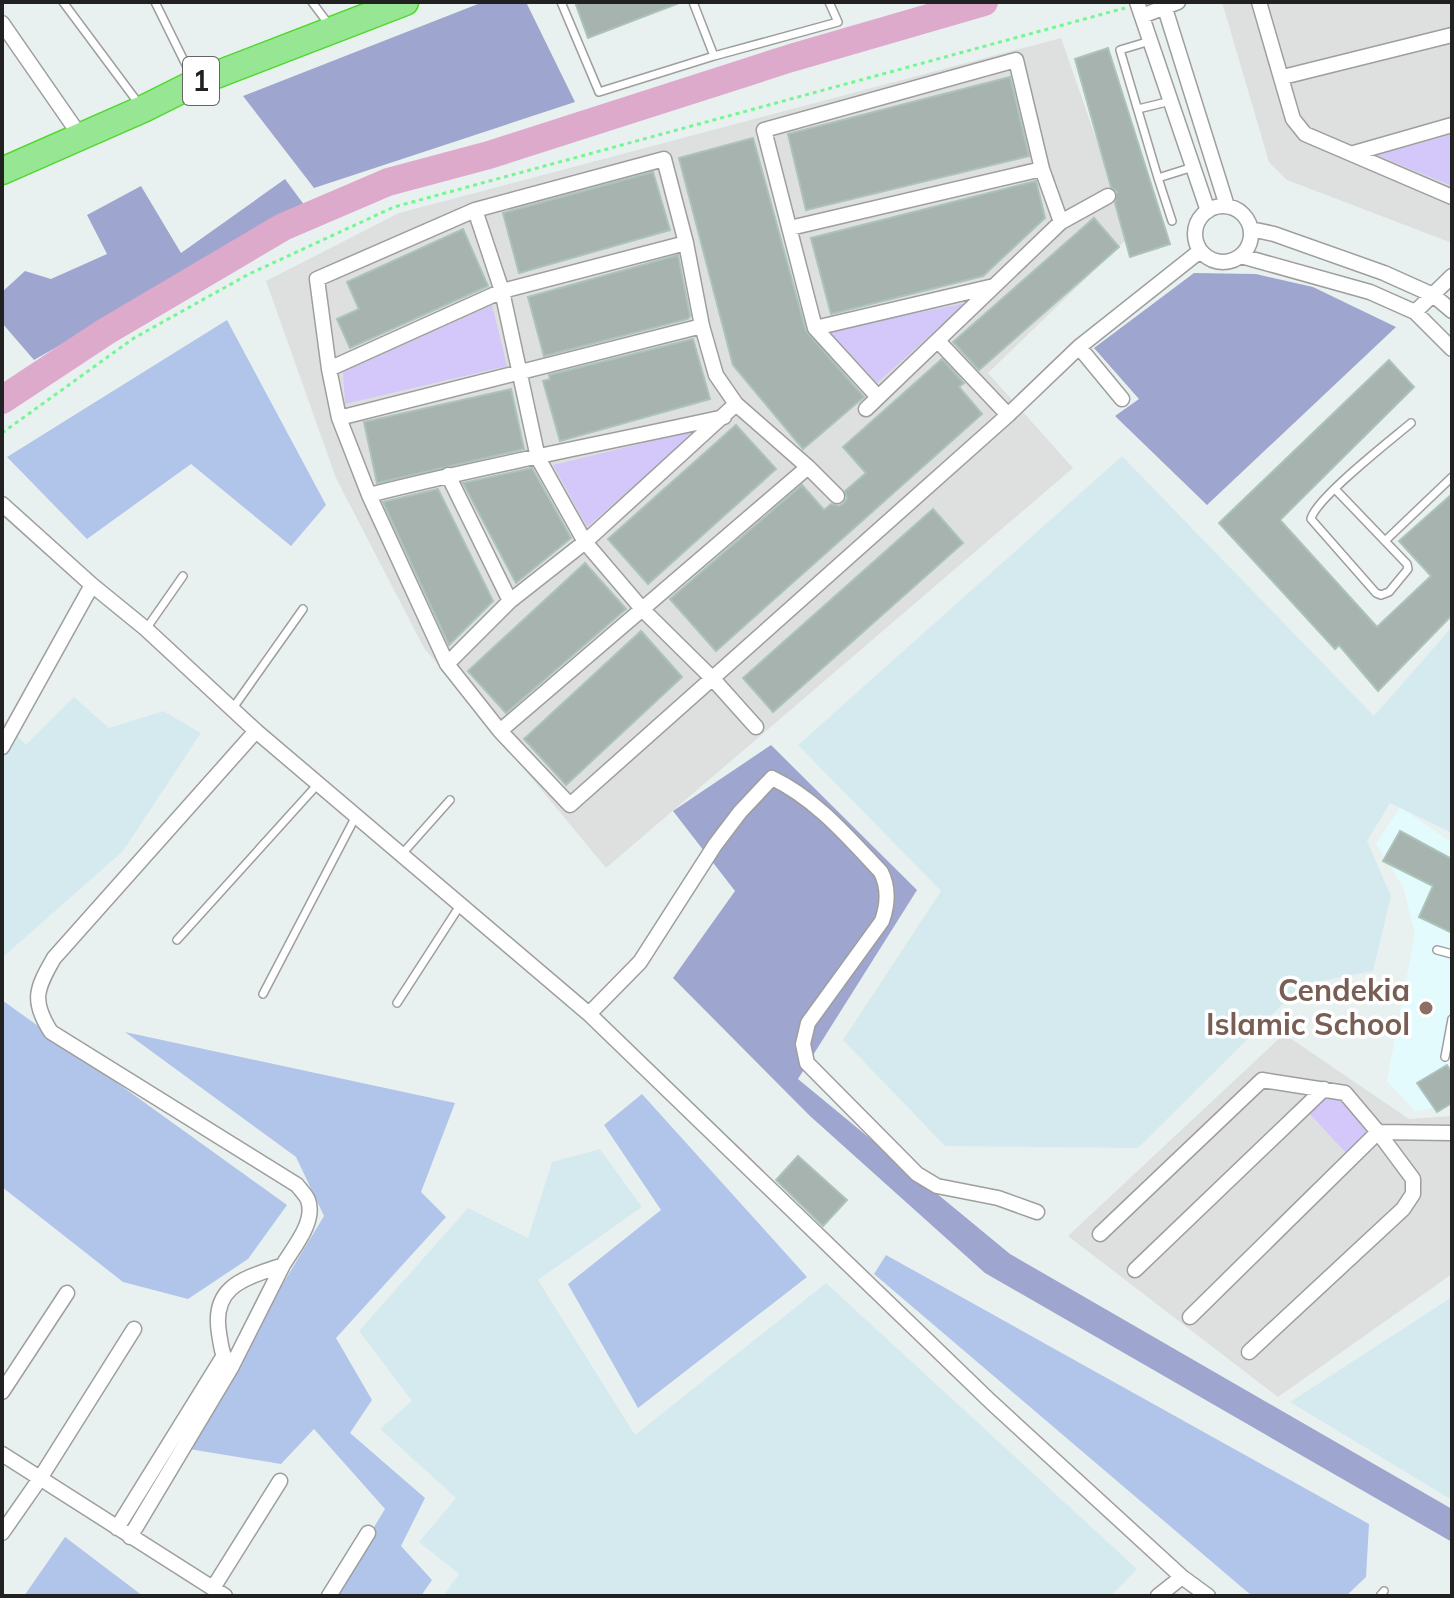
<svg xmlns="http://www.w3.org/2000/svg" width="1454" height="1598" viewBox="0 0 1454 1598" font-family="Mulish,sans-serif">
<style>
.residential{fill:#dedfdf}
.education{fill:#e4fbfe}
.farmland{fill:#d5eaef}
.grass{fill:#b0c5e9}
.forest{fill:#9ea6cf}
.park{fill:#d3c8f9}
.lines{fill:none;stroke-linecap:round;stroke-linejoin:round}
.river{stroke:#ddaacb;stroke-width:28}
.building{fill:#a7b3af;stroke:#abc3b9;stroke-width:2}
.lane-casing{stroke:#9e9e9e;stroke-width:10}
.street-casing{stroke:#9e9e9e;stroke-width:17}
.highway-casing{stroke:#50d82d;stroke-width:29}
.path{stroke:#74f793;stroke-width:3;stroke-dasharray:4 4;stroke-linecap:butt}
.lane{stroke:#fff;stroke-width:7}
.street{stroke:#fff;stroke-width:14}
.highway{stroke:#97e693;stroke-width:26}
.education-dot{fill:#8d6e63;stroke:#fff;stroke-width:3}
.labels{text-anchor:middle;stroke-width:7;stroke-linejoin:round;paint-order:stroke}
.shield{fill:#fff;stroke:#646464;stroke-width:2}
.shield-label{font-size:28px;font-weight:bold;fill:#212121}
.education-label{font-size:30px;font-weight:bold;fill:#785e54;stroke:#fff;text-anchor:end}
</style>
<rect width="100%" height="100%" fill="#e9f1f0"/>
<path class="residential" d="M1222,2h230v241l-165,-63 -18,-18z
M1061,38l69,198 -142,137 85,95 -467,400 -182,-220 -88,-170 -70,-197 133,-68z
M1284,1034l125,85 43,-3v158l-174,123 -210,-161z"/>
<path class="education" d="M1400,807l52,36v262l-37,6 -28,-30 28,-147 -12,-48 -27,-42z"/>
<path class="farmland" d="M1122,456l252,260 78,-89v206l-62,-30 -23,38 24,55 -18,75 -71,14 -164,163 -193,-2 -102,-106 98,-149 -143,-146z
M74,697l35,31 54,-17 38,22 -78,118 -121,107v-239l24,26z
M600,1149l42,58 -104,73 97,155 191,-152 311,286 -26,27h-668l16,-22 -40,-32 37,-44 -76,-69 32,-28 -53,-70 109,-123 60,30 24,-76z
M1452,1297v203l-162,-98z"/>
<path class="grass" d="M227,320l99,185 -35,41 -100,-82 -104,75 -80,-82z
M2,1000l285,205 -39,54 -60,40 -65,-17 -121,-95z
M125,1032l330,71 -34,89 25,25 -110,121 36,62 -22,33 75,65 -24,48 31,34 -11,16h-89l53,-87 -71,-80 -33,35 -98,-16 141,-232 -28,-59z
M642,1094l165,183 -169,131 -70,-124 93,-74 -57,-85z
M886,1255l483,269 -3,53 -20,19h-94l-378,-322z
M65,1537l78,59h-119z"/>
<path class="forest" d="M483,2h43l49,100 -261,86 -71,-92z
M285,179l20,27 -271,154 -32,-37v-31l23,-21 26,8 56,-25 -20,-39 54,-29 40,67z
M1194,273l62,1 57,13 83,40 -189,178 -92,-89 24,-17 -45,-51z
M771,745l146,145 -119,189 212,175 442,255v33l-467,-269 -175,-157 -137,-138 62,-87 -62,-80z"/>
<path class="park" d="M1452,134v52l-76,-31z
M966,303l-89,80 -48,-52z
M492,305l15,61 -162,38 -2,-32z
M698,430l-111,97 -34,-62z
M1325,1095l18,2 30,35 -24,24 -42,-45z"/>
<g class="lines">
<path class="river" d="M2,400l103,-68 178,-105 105,-45 101,-27 302,-97 193,-56"/>
</g>
<path class="building" d="M575,2h104v1l-91,35z
M1108,48l62,196 -40,13 -15,-54 2,-11 -6,-5 -36,-128z
M1010,77l19,79 -223,54 -18,-76z
M753,138l53,193 58,66 -61,52 -70,-84 -54,-207z
M653,172l17,58 -151,43 -16,-60z
M1036,181l9,37 -62,58 -152,38 -20,-76z
M1094,218l25,29 -140,123 -26,-28z
M463,229l25,57 -138,62 -13,-29 22,-10 -12,-27z
M678,255l12,61 -2,3 -144,37 -16,-59z
M693,339l17,60 -150,42 -17,-60 7,-2 -1,-4z
M942,359l22,24 -5,4 23,27 -266,237 -46,-52 132,-114 22,25 7,-6 8,2 4,-2 4,-6 -2,-7 21,-18 -23,-26z
M1389,360l25,27 -134,133 97,107 54,-51 -32,-35 53,-47v121l-74,76 -39,-46 -4,4 -116,-126z
M511,389l13,60 -147,34 -13,-61z
M736,425l40,44 -128,115 -40,-45z
M532,468l39,70 -55,45 -53,-100z
M438,489l55,112 -44,44 -66,-143z
M933,509l30,34 -190,169 -30,-34z
M585,563l41,46 -120,104 -38,-42z
M641,631l41,46 -116,108 -42,-46z
M1400,831l52,28v74l-33,-16 14,-31 -50,-25z
M1447,1065l5,8v30l-15,9 -20,-29z
M798,1156l49,44 -24,26 -47,-46z"/>
<g class="lines">
<defs>
<path id="lane" d="M63,2l76,102
M155,2l38,77
M312,2l18,24
M561,2l38,90 115,-36 124,-34 -9,-20
M693,2l21,54
M1150,41l-30,9 38,128 35,-11
M1138,109l33,-8
M1158,178l14,43
M1335,489l72,75 1,5 -19,23 -8,3 -5,-2 -65,-74c4,-20 80,-79 100,-96
M1386,540l66,-63
M146,629l37,-53
M233,708l70,-99
M402,854l48,-54
M177,940l141,-156
M1437,950l15,4
M263,994l93,-178
M397,1003l64,-99
M1445,1057l7,-38
M1380,1596l4,-5"/>
<path id="street" d="M1137,2l71,209
M1163,2l64,204
M1259,2l34,117 12,15 147,63
M1142,16l36,-14
M2,23l79,114
M1283,77l169,-42
M1354,153l98,-28
M1195 234a28 28 0 1 1 56 0a28 28 0 1 1-56 0Z
M475,210l27,81 36,167 47,84 58,68 70,69 43,48
M790,228l252,-59
M1251,229l23,5 110,39 49,22 19,16
M1241,256l129,36 45,20 37,37
M1415,312l37,-36
M815,328l179,-42
M938,341l70,74
M1079,347l43,52
M329,369l173,-78 184,-48
M878,397l-63,-69 -51,-198 252,-70 26,109 19,53
M866,409l195,-187 47,-26
M339,418l363,-92
M448,475l62,126
M369,495c117,-30 237,-52 355,-78
M837,496l-29,-29 -72,-63 -20,-29 -14,-49 -16,-83 -22,-84 -189,51 -158,69 12,90 10,49 30,77 78,169 53,67 70,74 438,-390 71,-68 121,-96
M2,504l90,81 54,44 110,102 333,283 402,388 191,175 26,19
M447,664l63,-63 75,-59 151,-138
M256,731l-202,227c-18,31 -23,43 -3,74l246,153c3,4 9,10 11,15 8,22 -15,48 -25,65
M500,731l308,-264
M2,747l90,-162
M589,1014l51,-52 75,-117 25,-33 32,-34c44,21 76,59 109,94 8,16 7,32 1,49l-74,102 -5,21 4,19 110,111 20,12 61,12 39,14
M1100,1234l162,-154 83,13 33,39 74,1
M1135,1270l189,-181
M1190,1317l188,-185 35,47v15l-10,15 -154,143
M2,1392l65,-99
M2,1454l223,142
M117,1528l106,-171
M2,1533l37,-53 95,-151
M130,1537l101,-169 52,-103c-37,13 -72,20 -64,68 2,13 3,24 12,35
M213,1588l67,-107
M329,1596l39,-63
M1158,1596l24,-19"/>
<path id="highway" d="M2,171l141,-62 52,-26 210,-81"/>
</defs>
<use href="#lane" class="lane-casing"/>
<use href="#street" class="street-casing"/>
<use href="#highway" class="highway-casing"/>
<path class="path" d="M2,433l132,-95 115,-64 145,-67 731,-199"/>
<use href="#lane" class="lane"/>
<use href="#street" class="street"/>
<use href="#highway" class="highway"/>
</g>
<circle class="education-dot" cx="1426" cy="1008" r="8"/>
<g class="labels">
<rect class="shield" x="183" y="57" width="36" height="48" rx="6"/>
<g class="shield-label">
<text x="201" y="91">1</text>
</g>
<g class="education-label">
<text x="1410" y="1001">Cendekia<tspan x="1410" dy="34">Islamic School</tspan></text>
</g>
</g>
<rect width="1454" height="1598" fill="none" stroke="#212121" stroke-width="8"/>
</svg>
